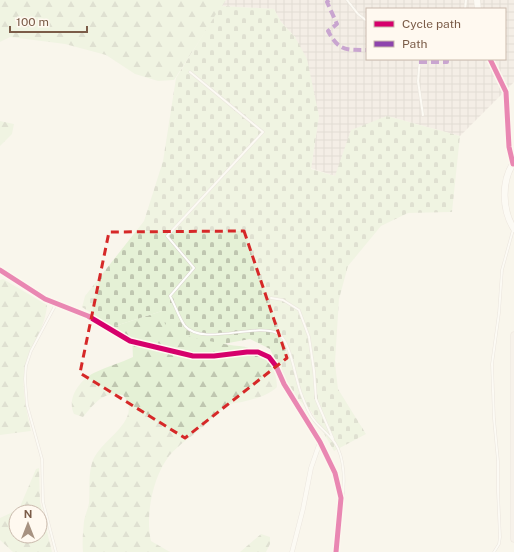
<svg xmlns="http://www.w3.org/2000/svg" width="514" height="552" viewBox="0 0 514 552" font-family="'Public Sans',sans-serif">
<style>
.industrial{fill:url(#industrial-grid);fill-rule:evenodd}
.forest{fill:url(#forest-firs);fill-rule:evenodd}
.cemetery{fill:url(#cemetery-stones)}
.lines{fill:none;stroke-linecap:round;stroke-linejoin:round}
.lane-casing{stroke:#d8d2ca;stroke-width:3}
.street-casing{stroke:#d8d2ca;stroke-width:5}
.secondary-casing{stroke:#d9d1c8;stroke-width:7}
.primary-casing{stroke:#dad1c9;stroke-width:7}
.lane{stroke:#fefefc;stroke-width:2}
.street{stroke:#fefefc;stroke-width:4}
.secondary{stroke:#fefefc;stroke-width:6}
.primary{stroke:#f3eee6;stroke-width:6}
.quiet{stroke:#8e44ad;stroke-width:4;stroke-dasharray:8 4;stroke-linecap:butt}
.cycleway-casing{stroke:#fff9f0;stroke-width:8}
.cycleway{stroke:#d6006c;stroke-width:5}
.marked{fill:none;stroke:#d62828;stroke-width:3;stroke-dasharray:8 5;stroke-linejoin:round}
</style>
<defs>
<pattern id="industrial-grid" width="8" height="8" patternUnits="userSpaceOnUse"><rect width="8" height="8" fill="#ede5dd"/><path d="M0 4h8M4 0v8" fill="none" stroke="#c5bdb5"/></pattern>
<pattern id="forest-firs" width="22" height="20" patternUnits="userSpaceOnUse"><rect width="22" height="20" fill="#e5f1d6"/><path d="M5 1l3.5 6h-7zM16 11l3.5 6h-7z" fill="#bfc6b0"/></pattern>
<pattern id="cemetery-stones" width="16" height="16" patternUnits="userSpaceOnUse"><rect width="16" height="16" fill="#e5f1d6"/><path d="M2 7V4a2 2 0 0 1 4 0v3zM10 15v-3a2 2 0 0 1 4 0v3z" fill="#bfc6b0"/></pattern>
</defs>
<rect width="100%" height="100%" fill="#f9f5ec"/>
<path class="industrial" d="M226,0h288v82l-54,54 -73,-20 -52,60 -24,-8 8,-52 -24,-79 -14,-15 -7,-13 -53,-3zM367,9h138v50h-138z"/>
<path class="forest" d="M0,0h226l-52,80 -16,1 -23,-7 -29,-19 -41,-11 -55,-7 -10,5z
M0,121l14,3 -2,10 -12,12z
M3,279l44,26c-1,21 -17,43 -22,64 -4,20 2,42 6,62l-31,4v-155z
M162,311c19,11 39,24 59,32 8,3 17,2 24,4 20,5 32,20 32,40 -9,9 -23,12 -35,15 -4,1 -9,1 -12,2 -10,4 -18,15 -26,22 -11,10 -25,18 -35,30 -16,21 -24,59 -18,85l19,11h-87c-1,-10 0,-20 1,-31 1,-6 4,-12 5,-18 1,-13 -1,-27 3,-40 6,-23 53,-42 31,-68 -20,-4 -28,8 -40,22l-9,-3c-8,-16 7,-36 22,-42 12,-6 25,-9 37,-15l-1,-19 -20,-11z
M39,468l1,34 12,50h-39l-13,-12v-22l19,-9 17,-40zM16,512h24v24h-24z
M261,534l9,3v7l-4,8h-26z"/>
<path class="cemetery" d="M221,6l53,3 7,13 14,15 12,22 12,57 -8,53 24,7 16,-46 36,-14 73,20 -8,76 -44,1 -27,13 -33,40 -9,33 -4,64 3,26 28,45 -32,17 -23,-40 -13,-12 -15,-23 -13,-27 -20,-10 -27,5 -41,-9 -17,-11 -3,-13 -50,16 -30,-20 3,-11 59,-75 19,-60 13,-83z"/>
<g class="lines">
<defs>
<path id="lane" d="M347,0l11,14 9,7
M465,9l1,-9
M420,59l-2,22 5,34
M190,72l73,60 -96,104 27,32 -24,28c5,9 9,22 15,30 17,20 70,-3 92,7 14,6 18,47 25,63 3,8 7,18 12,24 6,8 15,14 21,23 10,15 10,41 7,59
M271,298l12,2 16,10 10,27 5,34 2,28 17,40
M56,304l-25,47 -5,15 -1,13 2,26 15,54 1,43 13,50
M494,552l5,-8 1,-7 -2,-45v-31l-4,-42 -2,-55 7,-51 3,-43 11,-40"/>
<path id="street" d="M0,270l45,29 43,17 42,25 63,15h21l33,-4h11l11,5 7,9 8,18 36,58 15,31 6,25 -5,54
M292,552l11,-43 8,-41 9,-26"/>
<path id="secondary" d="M477,0l1,9
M490,59l16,33 3,55 4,17
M514,162c-13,19 -12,48 0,67"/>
<path id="primary" d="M514,335v204"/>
</defs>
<use href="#lane" class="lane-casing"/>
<use href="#street" class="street-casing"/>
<use href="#secondary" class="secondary-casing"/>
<use href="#primary" class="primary-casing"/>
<use href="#lane" class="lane"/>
<use href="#street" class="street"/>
<use href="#secondary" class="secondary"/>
<use href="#primary" class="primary"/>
<path class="quiet" d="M329,0l-2,2 10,22 -9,7c11,20 17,19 39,19
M419,62h28v-3"/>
<defs>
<path id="cycleway" d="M490,59l16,33 3,55 4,17
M0,270l45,29 43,17 42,25 63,15h21l33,-4h11l11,5 7,9 8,18 36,58 15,31 6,25 -5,54"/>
</defs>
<use href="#cycleway" class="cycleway-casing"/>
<use href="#cycleway" class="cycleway"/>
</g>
<path d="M0 0H514V552H0ZM244,231l43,127 -102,80 -105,-65 29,-141z" fill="#f9f5ec" fill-opacity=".55" fill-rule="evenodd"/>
<path class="marked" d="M244,231l43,127 -102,80 -105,-65 29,-141z"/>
<rect x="366" y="8" width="140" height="52" fill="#fff9f0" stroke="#cabaad"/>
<rect x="374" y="21" width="20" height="6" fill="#d6006c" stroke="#cabaad"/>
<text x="402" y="28" font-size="12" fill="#7b5c48">Cycle path</text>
<rect x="374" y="41" width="20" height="6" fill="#8e44ad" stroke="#cabaad"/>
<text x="402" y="48" font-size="12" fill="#7b5c48">Path</text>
<g transform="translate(28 524)"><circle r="19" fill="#fff9f0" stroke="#cabaad"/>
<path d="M0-3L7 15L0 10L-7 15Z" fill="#a79281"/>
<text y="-6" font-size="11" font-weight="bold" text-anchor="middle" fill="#7b5c48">N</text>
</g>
<path d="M10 26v6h77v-6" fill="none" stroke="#7b5c48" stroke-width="2"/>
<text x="16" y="26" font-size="12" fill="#7b5c48" stroke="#fff9f0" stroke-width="3" paint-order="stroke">100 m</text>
</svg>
